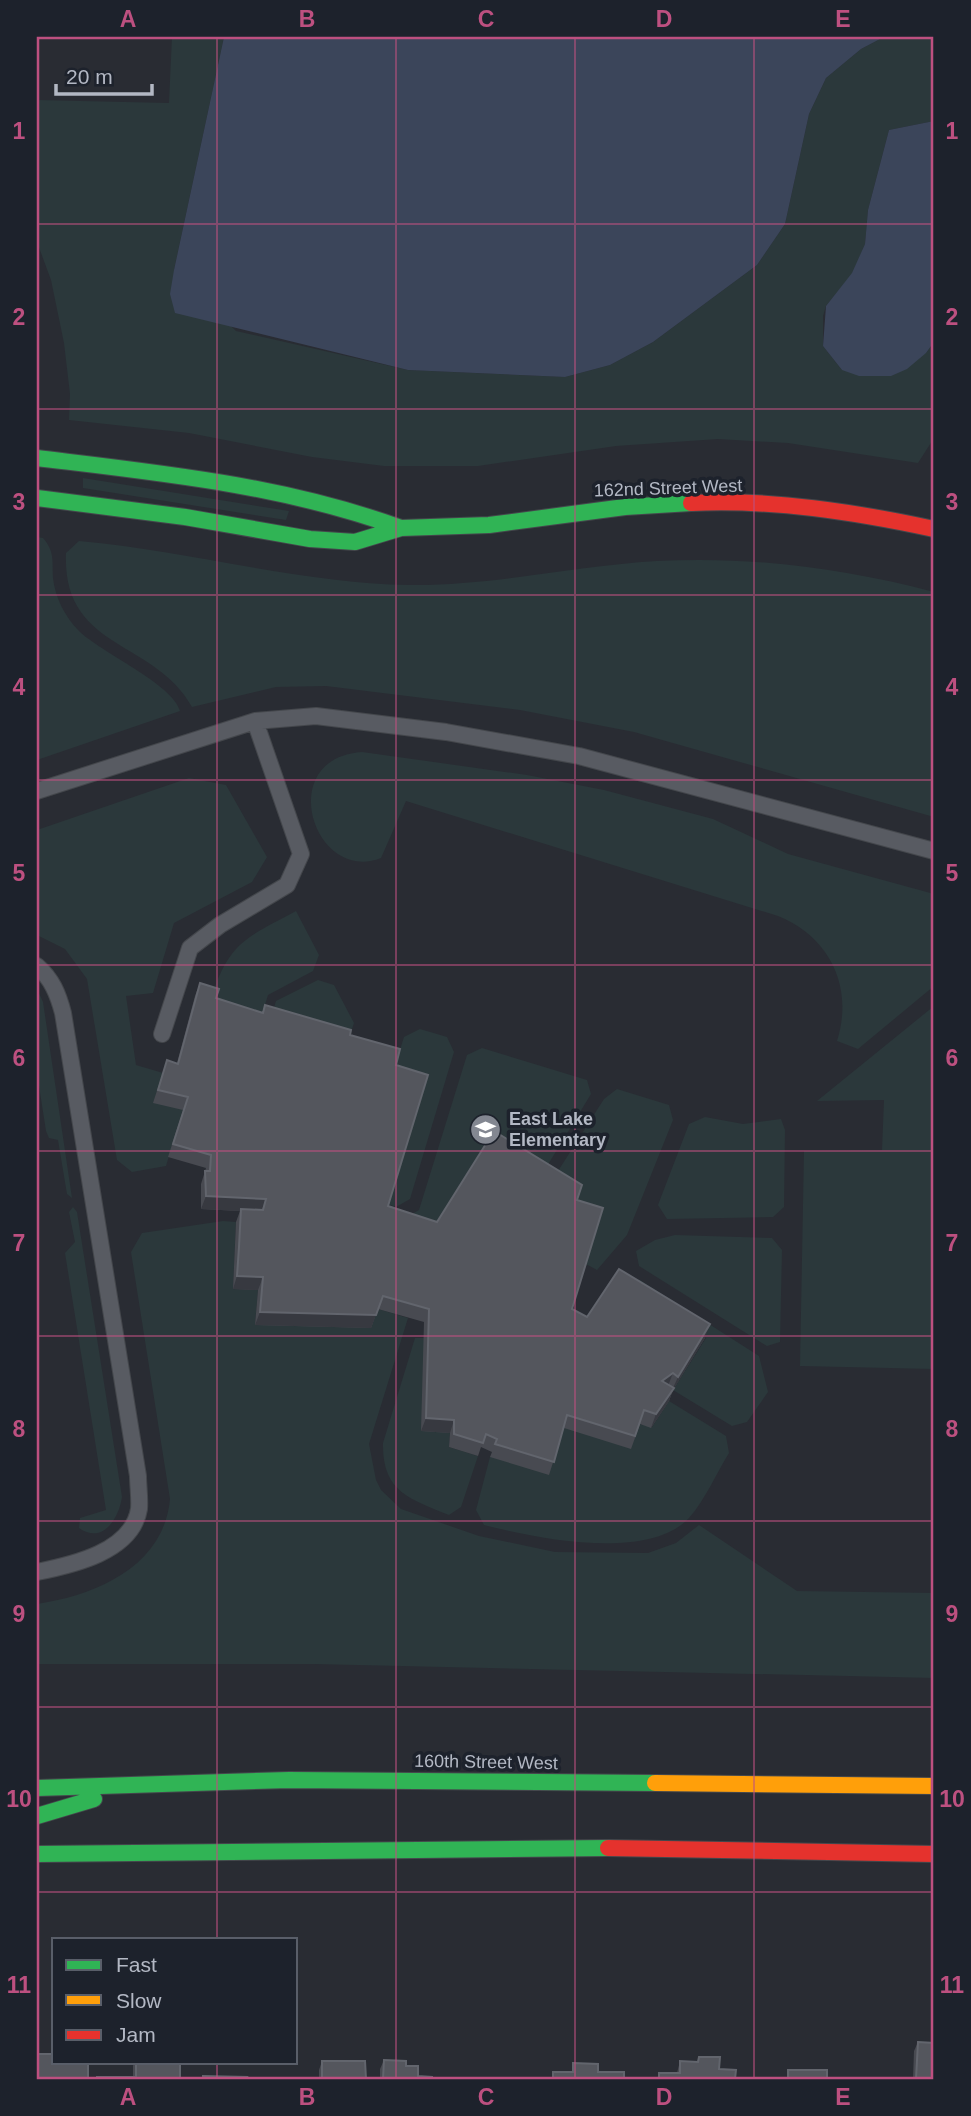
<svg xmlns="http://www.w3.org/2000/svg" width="971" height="2116" viewBox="0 0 971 2116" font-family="Helvetica,sans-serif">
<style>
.green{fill:#2b383b}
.water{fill:#3b455a}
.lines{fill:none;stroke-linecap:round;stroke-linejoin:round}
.lane-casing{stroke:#44474c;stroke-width:18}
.fast-casing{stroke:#44474c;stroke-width:18}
.slow-casing{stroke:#44474c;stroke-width:18}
.jam-casing{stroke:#44474c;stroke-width:18}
.lane{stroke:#585b62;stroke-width:16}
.fast{stroke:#30b455;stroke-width:16}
.slow{stroke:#ff9f0a;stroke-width:16}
.jam{stroke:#e5322d;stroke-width:16}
.wall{fill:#484a51}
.shaded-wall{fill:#373940}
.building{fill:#54565d;stroke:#62656d;stroke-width:2}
.grid{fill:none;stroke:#bd5080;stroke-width:2;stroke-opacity:0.55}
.labels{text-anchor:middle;stroke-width:7;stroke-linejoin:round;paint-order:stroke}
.street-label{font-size:18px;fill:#b3b8c4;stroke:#1d222c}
.poi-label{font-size:18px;font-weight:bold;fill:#b3b8c4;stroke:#1d222c;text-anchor:start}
.neatline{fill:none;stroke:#bd5080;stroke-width:2.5}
.grid-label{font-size:23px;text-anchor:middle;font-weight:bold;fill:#bd5080}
</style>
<rect width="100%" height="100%" fill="#292c33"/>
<path class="green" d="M172,37h52l-50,233 62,61 172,39 157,7 45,-12 43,-23 104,-77 28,-41 24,-110 17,-36 35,-29 19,-10 54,-2v84l-45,9 -21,80 -3,34 -12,29 -27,33 -3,10v30l19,24 84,-17 8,-11v96l-16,25 -130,-20 -70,-4 -102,7 -138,20h-94l-72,-9 -123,-24 -120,-13 1,-26 -6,-51 -13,-63 -14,-38v-142l132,3z
M83,478l206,33 -3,9 -203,-32z
M37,537l6,1c12,14 9,23 10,40 2,19 12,39 26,53 21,21 94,53 101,80l-143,49z
M79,541c111,10 219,42 330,44 84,1 164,-19 248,-24 94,-5 186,7 277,31v225l-300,-85 -114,-22 -194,-24 -50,1 -84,20c-37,-68 -130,-56 -126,-154z
M362,752l165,23 77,15 109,29 75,35 146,40v92l-76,63 -21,-8c17,-54 -7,-104 -59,-125l-372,-115 -25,57c-67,27 -108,-100 -19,-106z
M189,778l37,7 41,72 -15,25 -78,41 -21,70 -27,3 10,69 27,8 20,37 -17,56 -34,6 -15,-12 -30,-181 -22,-30 -28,-14v-105z
M296,911l23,44 -6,16 -45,24 -7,23 -51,-17c19,-59 34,-62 86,-90z
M318,980l16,5 20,38 -7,21 -77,-23 6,-20z
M37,989l6,13 29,196 -5,-4 -9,-54 -9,-2 -3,-7 -9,-58z
M934,1006v363l-134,-3 4,-215 78,-1 2,-50 -67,1z
M420,1029l27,8 7,15 -44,147 -14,8 -8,-3 3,-126 13,-41z
M482,1048l105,32 4,14 -50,82 -109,59 -30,-15 17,-10 48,-155z
M617,1089l52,16 4,15 -46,115 -30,35 -11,-6 -35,-82 53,-83z
M705,1117l38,7 38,-5 4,11 -1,77 -11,10 -106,2 -9,-14 31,-81z
M73,1207l4,5 45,285c-3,21 -19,48 -43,31l1,-10 26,-8 -41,-257 10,-11 -6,-30z
M223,1221l13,1 -3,67 25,1 -3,35 123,-16 30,9 -39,126 7,36 5,10 20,19 78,27 76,16 93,1 28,-10 23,-18 98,66 137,2v85l-620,-14h-277v-60c60,-9 127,-38 133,-105l-39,-247 11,-19z
M675,1235l97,3 10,12 -2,92 -13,4 -128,-80 -3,-15 19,-11z
M640,1280l119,76 9,36 -21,30 -15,4 -59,-36 33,-52 -81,-49 4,-7z
M415,1338h9l26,95 -1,14 29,9 -17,51 -12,8c-39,-16 -67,-23 -66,-72z
M669,1401l57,35 3,17c-13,21 -24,47 -40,65 -41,44 -154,20 -205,7l-8,-15 14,-53 73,-29 76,-4 13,3z"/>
<path class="water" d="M224,37h668l-12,2 -19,10 -35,29 -17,36 -24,110 -28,41 -104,77 -43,23 -45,12 -157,-7 -233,-57 -5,-19 4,-24z
M934,121v221l-8,11 -19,16 -16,7h-32l-17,-6 -19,-24 3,-40 26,-33 13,-29 3,-34 21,-80z"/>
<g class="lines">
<defs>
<path id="lane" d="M37,791l218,-70 61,-5 130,16 133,24 355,95
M37,966c15,13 21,28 26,47l75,463c0,10 2,23 1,33 -7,43 -67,56 -102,63
M162,1034l28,-86 30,-23 67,-40 14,-31 -46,-133"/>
<path id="fast" d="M37,458c124,15 246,27 364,70
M37,498l148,19 125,22 45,3 46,-14 88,-3 136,-18 66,-4
M37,1788l252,-8 366,3
M37,1816l57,-17
M37,1854l571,-6"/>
<path id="slow" d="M655,1783l279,3"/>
<path id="jam" d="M691,503c81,-4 164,9 243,26
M608,1848l326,6"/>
</defs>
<use href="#lane" class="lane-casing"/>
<use href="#fast" class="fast-casing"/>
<use href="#slow" class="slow-casing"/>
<use href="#jam" class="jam-casing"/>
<use href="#lane" class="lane"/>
<use href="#fast" class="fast"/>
<use href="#slow" class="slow"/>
<use href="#jam" class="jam"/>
</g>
<path class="wall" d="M200,983l16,15 47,15 2,-8 85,30 46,30 -8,141 49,16 140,-22 -5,109 15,8 118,21 -32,52 -4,11 -18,27 -11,-4 -9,25 -67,-21 -15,47 -59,-18 2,-5 -11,-5 -3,9 -29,-9 1,-14 -29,-2 3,-109 -46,-13 -7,19 -116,-3 3,-35 -25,-1 3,-67 4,-11 -39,-2v-25l5,-16 -38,-11 15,-47 -30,-7 14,-43 10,3 18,-67z
M918,2042l16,37h-21l1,-28z
M699,2057l36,22h-78l2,-6h18l3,-12 17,1z
M384,2060l22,6 12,10 14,3h-52v-10z
M322,2061l44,18h-47v-9z
M134,2062h46v17h-83v-2h36v-11z"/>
<path class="shaded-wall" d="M206,1196l60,3 -5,13 -60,-3z
M237,1276l26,1 -5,13 -25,-1z
M383,1296l-12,32 -116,-3 5,-13z
M710,1324l-5,14 -32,52 -4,11 -18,27 5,-14 17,-26 5,-11z
M673,1373l-5,13 -6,-5z
M426,1418l28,2 -4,13 -29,-2z"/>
<path class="building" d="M200,983l19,6 -3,9 47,15 2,-8 86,25 -1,5 50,14 -4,16 32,10 -40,131 49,16 57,-91 88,54 -5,15 26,8 -31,101 15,8 32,-48 91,55 -32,53 -5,-4 -11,8 12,7 -18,26 -12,-4 -9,26 -68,-21 -13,47 -59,-18 2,-5 -11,-5 -3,9 -29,-9v-14l-28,-2 3,-109 -46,-13 -7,19 -116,-3 3,-35 -26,-1 2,-29 2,-38 22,1 3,-11 -60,-3 -1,-25h5l1,-16 -38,-11 15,-47 -30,-7 9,-30 11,4z
M918,2042l16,1v36h-18z
M37,2054h17v8h34v17h-51z
M699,2057h21l-1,12 17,1 -1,9h-76v-6h21v-12l18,1z
M384,2060l22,1v5h12v10l14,1v2h-49z
M322,2061h43l1,18h-44z
M136,2062h44v17h-83v-2h39z
M573,2063l25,1v8h26v7h-71v-7h20z
M788,2070h39v9h-39z
M203,2076l44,1 -1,2h-43z"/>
<path class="grid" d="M217,37v1902M396,37v2042M575,37v2042M754,37v2042M37,224h897M37,409h897M37,595h897M37,780h897M37,965h897M37,1151h897M37,1336h897M37,1521h897M37,1707h897M37,1892h897M217,2062v17"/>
<defs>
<symbol id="school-disc" viewBox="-11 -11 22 22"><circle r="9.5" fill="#838791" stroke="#1d222c"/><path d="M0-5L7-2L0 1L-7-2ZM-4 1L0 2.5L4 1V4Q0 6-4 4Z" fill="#fff"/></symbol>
</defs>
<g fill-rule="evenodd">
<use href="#school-disc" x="468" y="1112" width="35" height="35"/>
</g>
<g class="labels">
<g class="street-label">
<text transform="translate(668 488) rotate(-2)" y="6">162nd Street West</text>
<text transform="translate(486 1762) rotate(1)" y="6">160th Street West</text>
</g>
<g class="poi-label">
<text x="509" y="1125">East Lake<tspan x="509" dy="21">Elementary</tspan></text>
</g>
</g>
<rect width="971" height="2116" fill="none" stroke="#1d222c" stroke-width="77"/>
<rect x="52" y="1938" width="245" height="126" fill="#1d222c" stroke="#595e69" stroke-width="2"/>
<rect x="66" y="1960" width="35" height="10" fill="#30b455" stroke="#595e69" stroke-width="2"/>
<text x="116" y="1972" font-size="21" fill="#b3b8c4">Fast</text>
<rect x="66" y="1995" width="35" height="10" fill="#ff9f0a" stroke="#595e69" stroke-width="2"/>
<text x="116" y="2008" font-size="21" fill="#b3b8c4">Slow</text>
<rect x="66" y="2030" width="35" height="10" fill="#e5322d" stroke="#595e69" stroke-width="2"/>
<text x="116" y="2042" font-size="21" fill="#b3b8c4">Jam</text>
<path d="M56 84v10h96v-10" fill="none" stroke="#b3b8c4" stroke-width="3.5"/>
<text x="66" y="84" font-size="21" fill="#b3b8c4" stroke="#1d222c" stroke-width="5" paint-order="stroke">20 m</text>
<rect x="38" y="38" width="894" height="2040" class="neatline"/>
<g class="grid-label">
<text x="128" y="27">A</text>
<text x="307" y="27">B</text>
<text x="486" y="27">C</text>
<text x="664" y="27">D</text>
<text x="843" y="27">E</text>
<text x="19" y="139">1</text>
<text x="952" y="139">1</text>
<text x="19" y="325">2</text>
<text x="952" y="325">2</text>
<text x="19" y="510">3</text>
<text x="952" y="510">3</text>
<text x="19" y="695">4</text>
<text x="952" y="695">4</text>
<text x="19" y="881">5</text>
<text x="952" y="881">5</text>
<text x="19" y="1066">6</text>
<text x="952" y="1066">6</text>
<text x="19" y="1251">7</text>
<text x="952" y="1251">7</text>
<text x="19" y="1437">8</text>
<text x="952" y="1437">8</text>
<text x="19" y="1622">9</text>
<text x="952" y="1622">9</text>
<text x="19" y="1807">10</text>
<text x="952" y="1807">10</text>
<text x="19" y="1993">11</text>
<text x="952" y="1993">11</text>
<text x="128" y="2105">A</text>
<text x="307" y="2105">B</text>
<text x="486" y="2105">C</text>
<text x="664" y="2105">D</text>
<text x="843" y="2105">E</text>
</g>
</svg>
